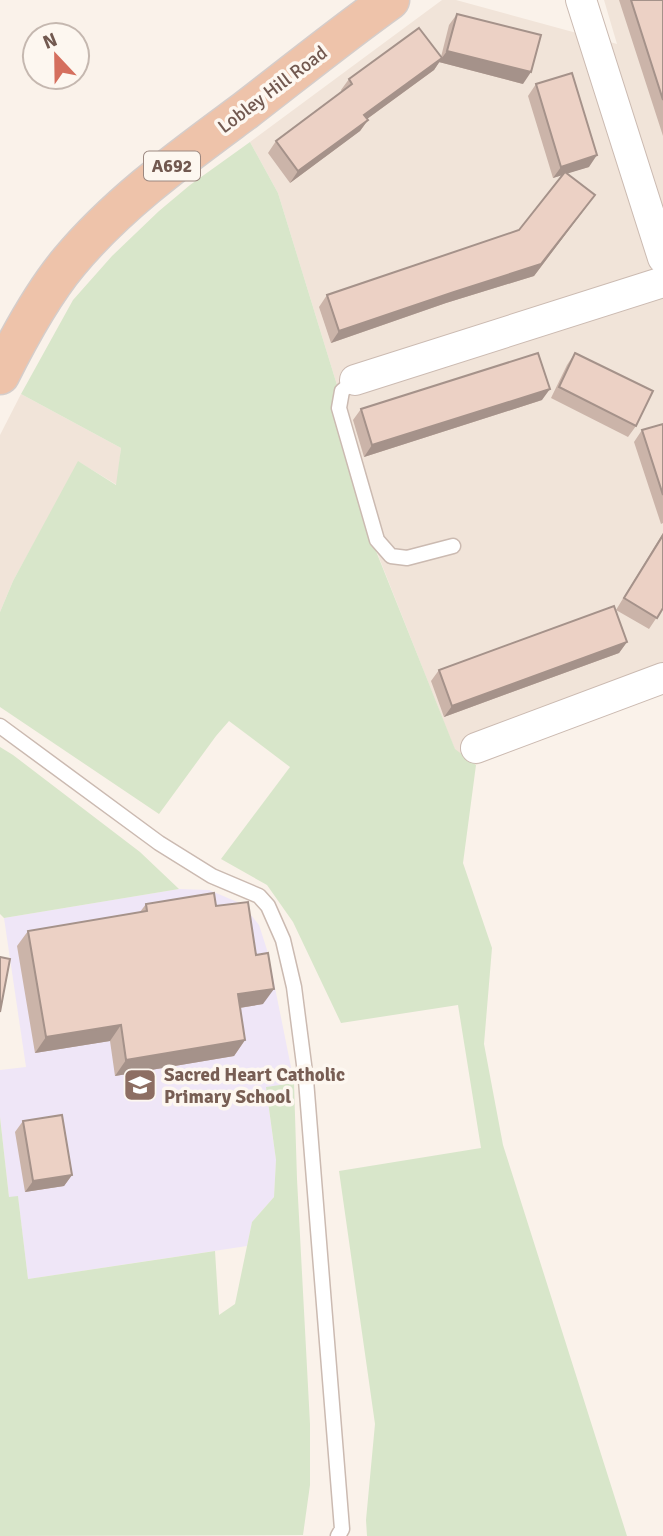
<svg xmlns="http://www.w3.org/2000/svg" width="663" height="1536" viewBox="0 0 663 1536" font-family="Signika,sans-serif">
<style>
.residential{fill:#f1e4d9}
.education{fill:#efe6f7}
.green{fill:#d8e6ca}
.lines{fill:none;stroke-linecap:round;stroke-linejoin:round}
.service-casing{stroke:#cbbab1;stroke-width:17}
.minor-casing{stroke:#cbbab1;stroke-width:32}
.trunk-casing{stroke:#d5cdca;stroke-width:41}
.service{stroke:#fff;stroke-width:14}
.minor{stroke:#fff;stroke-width:30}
.trunk{stroke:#eec3aa;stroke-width:38}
.wall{fill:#cbb4a9}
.shaded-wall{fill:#a5928a}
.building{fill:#ecd1c5;stroke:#a5928a;stroke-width:2}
.labels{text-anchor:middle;stroke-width:7;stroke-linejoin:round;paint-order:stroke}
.shield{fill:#fdf7f0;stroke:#9c8880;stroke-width:2}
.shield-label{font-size:18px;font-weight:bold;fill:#725950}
.street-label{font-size:19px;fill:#725950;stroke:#fdf7f0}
.education-label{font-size:19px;font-weight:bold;fill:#785e54;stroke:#fdf7f0;text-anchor:start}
</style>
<rect width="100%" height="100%" fill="#faf2ea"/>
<path class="residential" d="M442,0h14l161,44 -13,-44h59v694l-187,71 -21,-15 -79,-200 -32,-144 2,-9 -9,-12 -59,-192 -28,-51z
M21,394l100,54 -4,37 -38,-23 -66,119 -13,31v-177z"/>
<path class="education" d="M179,889l30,1 33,14 17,21 9,28 26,129 -28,6 10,72 -2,37 -22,25 -5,24 -219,33 -10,-82h-9l-9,-80v-47l26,-3 -22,-149z"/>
<path class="green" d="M250,142l28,51 59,192 -5,28 46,130 -2,8 79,198 21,16 -13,98 29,85 -8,96 19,101 124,391h-260l-1,-16 9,-96 -36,-253 142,-23 -23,-143 -117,18 -48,-101 -26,-37 -46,-26 69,-92 -61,-46 -13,15 -57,78 -159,-107v-95l13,-31 65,-120 38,24 5,-37 -100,-54 52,-94 39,-44 47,-45 31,-26z
M0,747l13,8 127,97 39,37 -175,29 -4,-4z
M294,1083l3,96 13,245v61l-7,50 -303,1v-419l9,80 9,-1 10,83 187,-28 4,64 16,-11 17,-82 22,-25 2,-37 -10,-73z"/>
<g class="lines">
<defs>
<path id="service" d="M355,380l-13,11 -3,17 38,132 14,16 16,2 46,-12
M0,726l159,117 53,33 47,20 9,10 15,34 11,47 12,93 36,449 -4,7"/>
<path id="minor" d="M581,0l82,258
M355,380l308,-98
M476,748l187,-70"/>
<path id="trunk" d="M0,375c18,-36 43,-82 69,-113 50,-60 115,-106 177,-152 48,-37 95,-75 144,-110"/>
</defs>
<use href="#service" class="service-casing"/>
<use href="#minor" class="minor-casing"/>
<use href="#trunk" class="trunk-casing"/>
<use href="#service" class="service"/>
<use href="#minor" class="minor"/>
<use href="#trunk" class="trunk"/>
</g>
<path class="wall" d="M619,0h44v136z
M457,14l66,70 -84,-22 1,-1 -6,9 -67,49 1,1 -8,11 -70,52 -22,-30 8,-12 66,-49 -1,-2 8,-11 92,-22 8,-32z
M536,84l53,83 -22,6 20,33 -53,70 -88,27 -115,40 -12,-36 8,-12 192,-65 43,-55 -9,3 -25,-82z
M575,353l61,73 -8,11 -77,-39 16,-33z
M542,400l-178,57 -11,-37 8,-11z
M663,424v99l-2,1 -27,-82 8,-12z
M663,533v75l-14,21 -33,-19z
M627,642l-8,11 -175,64 -13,-36 8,-11z
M146,904l70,2 47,98 -23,4 5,32 -11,16 -119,20 -5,-35 -75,12 -18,-107 11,-15 112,-19z
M23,1121l49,54 -8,11 -39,6 -10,-60z"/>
<path class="shaded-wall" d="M447,51l84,21 -8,12 -84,-22z
M442,58l-8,12 -78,57 8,-12z
M368,120l-8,11 -70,52 8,-12z
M597,155l-8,12 -36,11 8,-11z
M595,195l-61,81 -88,27 -115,40 8,-12z
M550,389l-8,11 -178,57 8,-12z
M627,642l-8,11 -175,64 8,-11z
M274,989l-11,15 -37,6 12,-16z
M121,1025l-11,16 -75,12 11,-16z
M245,1040l-11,16 -119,20 11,-16z
M72,1175l-8,11 -39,6 8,-11z"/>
<path class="building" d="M631,0h32v100z
M457,14l84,21 -10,37 -84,-21z
M419,28l23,30 -78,57 4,5 -70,51 -22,-30 76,-57 -3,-5z
M572,73l25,82 -36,12 -25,-83z
M565,172l30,23 -54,69 -87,28 -115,39 -12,-36 192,-65z
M538,353l12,36 -178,56 -11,-36z
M575,353l78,38 -17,35 -77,-39z
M663,424v71l-21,-65z
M663,535v73l-6,10 -33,-20z
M614,606l13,36 -175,64 -13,-36z
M214,893l2,13 32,-4 8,53 12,-2 6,36 -36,5 7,46 -119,20 -5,-35 -75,12 -18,-106 119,-20 -1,-7z
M0,957l10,2 -10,53z
M62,1115l10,60 -39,6 -10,-60z"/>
<defs>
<symbol id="school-square" viewBox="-11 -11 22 22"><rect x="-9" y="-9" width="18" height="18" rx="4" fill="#8d6e63" stroke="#fdf7f0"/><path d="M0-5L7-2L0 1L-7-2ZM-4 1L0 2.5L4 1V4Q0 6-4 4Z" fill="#fff"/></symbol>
</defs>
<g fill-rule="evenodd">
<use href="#school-square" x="121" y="1066" width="38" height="38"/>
</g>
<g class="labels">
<rect class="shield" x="144" y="151.5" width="56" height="29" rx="5"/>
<g class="shield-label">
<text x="172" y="172">A692</text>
</g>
<g class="street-label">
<text transform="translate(272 89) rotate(-37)" y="7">Lobley Hill Road</text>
</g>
<g class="education-label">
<text x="164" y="1081">Sacred Heart Catholic<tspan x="164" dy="22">Primary School</tspan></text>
</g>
</g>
<g transform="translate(56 56) rotate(338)"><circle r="33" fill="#fdf7f0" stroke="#c5b8b0" stroke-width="2"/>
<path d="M0-5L12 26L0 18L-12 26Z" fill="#d56f5e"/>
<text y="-10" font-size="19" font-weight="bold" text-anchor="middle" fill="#725950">N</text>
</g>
</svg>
